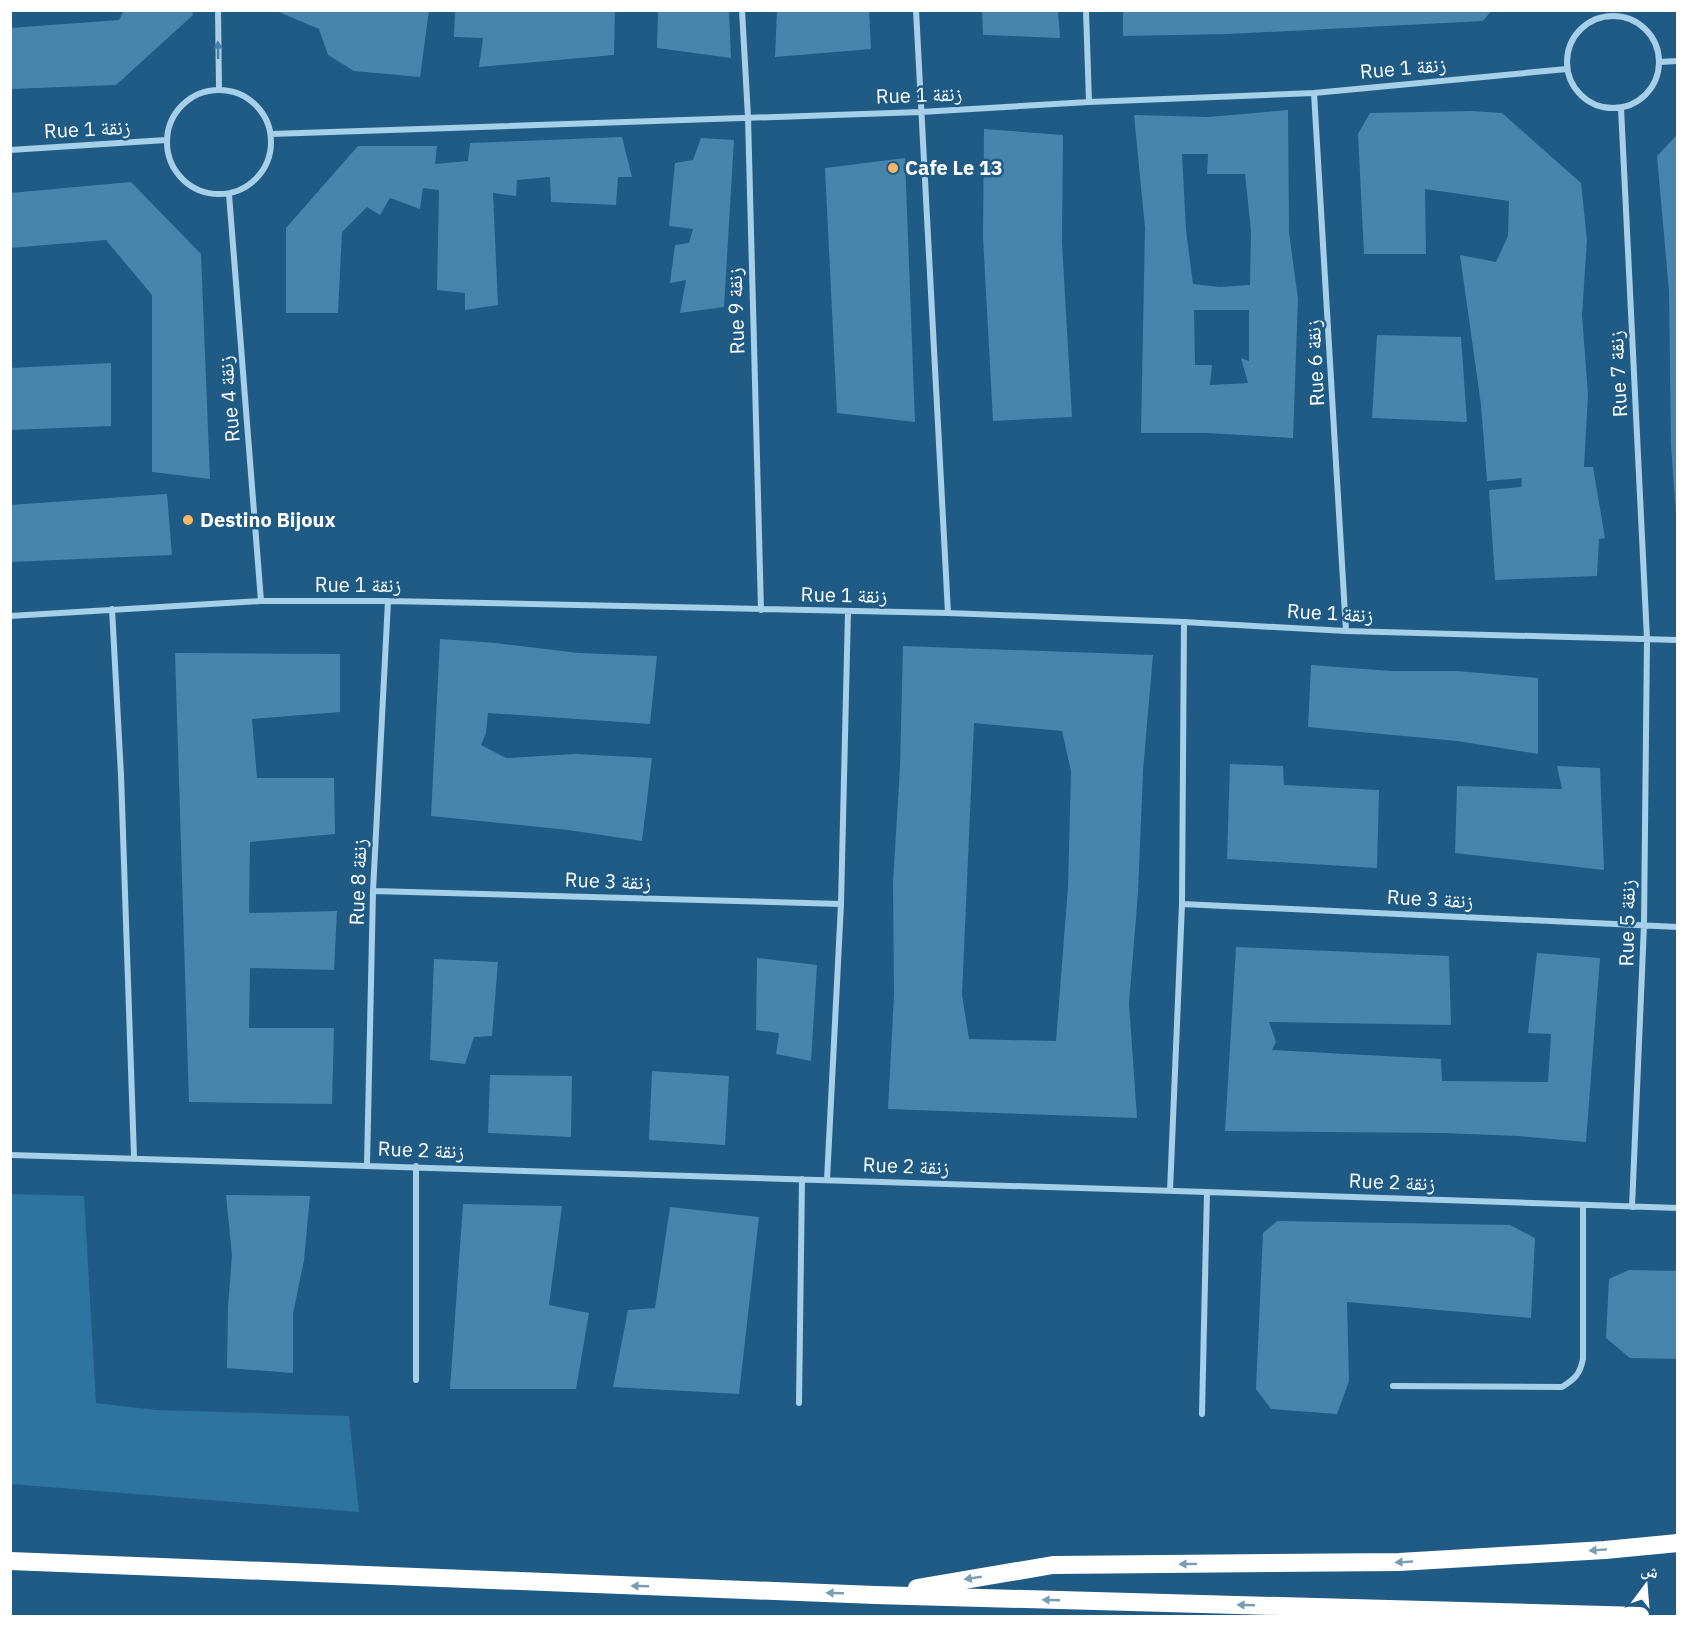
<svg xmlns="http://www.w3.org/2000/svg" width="1688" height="1627" viewBox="0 0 1688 1627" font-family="'IBM Plex Sans','Noto Naskh Arabic',sans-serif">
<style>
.green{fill:#2e74a1}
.building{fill:#4785ad;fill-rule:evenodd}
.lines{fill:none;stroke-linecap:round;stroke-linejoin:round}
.street{stroke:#a6cfea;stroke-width:6}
.highway{stroke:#fff;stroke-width:18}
.oneway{fill:#487ea3}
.oneway2{fill:#799db5}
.poi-dot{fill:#f8b665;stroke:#1f5b84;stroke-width:2}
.labels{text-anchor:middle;stroke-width:5;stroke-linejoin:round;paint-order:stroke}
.street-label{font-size:20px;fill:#fff;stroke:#1f5b84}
.poi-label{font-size:20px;font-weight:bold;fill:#fff;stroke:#1f5b84;text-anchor:start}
</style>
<rect width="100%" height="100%" fill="#1f5b84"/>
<path class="green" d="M11,1194l73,2 12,207 61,7 192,6 10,96 -348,-28z"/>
<path class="building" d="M124,10h68l1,5 -77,70 -106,4v-61l109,-8z
M280,10h149l-9,67 -66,-6 -26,-16 -9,-26 -38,-16z
M455,10h160l-1,45 -135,12 4,-29 -29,-1z
M658,10h71l2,48 -74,-10z
M777,10h92l2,39 -96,8z
M982,10h76l2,28 -77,-3z
M1123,10h369l-9,11 -254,13 -106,2z
M1288,110l1,122 9,67 -5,139 -86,-5h-66l4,-205 -11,-113 74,2zM1182,154h26l-1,20h38l6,57 -1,54 -31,2 -26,-3 -7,-54zM1194,310h55v51l-8,-3 7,25 -38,2 2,-20h-17z
M1471,111l31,2 79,70 6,57 -5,75 6,80 -4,72h9l12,71 -6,1 -2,37 -102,4 -6,-90 32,-3 1,-9 -35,3 -6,-76 -21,-150 36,7 12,-26 1,-35 -84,-12 1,65h-62l-6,-120 12,-21z
M984,129l79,6 -1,108 10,174 -79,4 -10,-184z
M1677,135v379h-1l-5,-69 -2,-154 -12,-135z
M622,137l10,40h-14l-2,28 -65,-3 -1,-25 -33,3 -1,16 -23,-3 5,112 -33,5v-17l-28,-3 2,-100 -16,-2 -3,21 -30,-11 -10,17 -13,-8 -25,25 -4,81h-52v-85l72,-82h79l-2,18 33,-3 2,-18z
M701,138l33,2 -10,167 -44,6 6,-33 -16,3 5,-38 14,-2 4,-14 -24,-3 6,-63 18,-3z
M905,158l10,264 -78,-9 -12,-245z
M131,182l70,72 9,225 -58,-7v-177l-46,-55 -96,8v-55z
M1377,335l84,2 6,85 -95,-4z
M111,363v63l-101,4v-62z
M167,494l5,61 -162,7v-57z
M440,639l56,4 82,10 79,3 -7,68 -162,-11 -2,20 -5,12 25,13 69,-4 77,4 -10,83 -74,-11 -137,-14z
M903,646l250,9 -10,116 -5,122 -9,110 8,115 -249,-9 6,-114 -1,-113 7,-115zM974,723l88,8 9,40 -3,116 -12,154 -87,-2 -7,-44z
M175,653l165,1v58l-88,7 5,59h77l1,56 -85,8 -1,71 88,-2 -3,59 -84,-2 -1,60h85l-2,76 -143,-2z
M1311,665l80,6h66l81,7v76l-81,-13 -149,-14z
M1230,764l53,2 1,19 95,5 -2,78 -150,-9z
M1557,766l43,2 4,102 -149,-17 2,-67 105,3z
M1236,947l213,9 2,69 -182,-3 7,20 -4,8 169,9 1,22 106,1 3,-48 -23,-1 9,-80 63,5 -14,184 -67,-6 -76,-3 -218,-2z
M757,958l60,7 -6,96 -35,-7 3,-21 -23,-3z
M434,959l64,3 -6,74 -18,1 -9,27 -35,-4z
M652,1071l77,5 -4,69 -76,-5z
M490,1075l82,1 -1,61 -83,-4z
M226,1195l84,1 -6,64 -11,54v59l-66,-5 1,-61 4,-52z
M463,1204l99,2 -13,99 40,8 -13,76h-126z
M670,1207l89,10 -20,177 -126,-7 15,-77 27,-2z
M1277,1221l233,4 25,13 -4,80 -184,-16 2,79 -12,33 -66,-5 -15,-20 7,-156z
M1629,1270l48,1v88l-47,-1 -24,-20 3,-59z"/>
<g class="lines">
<path class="street" d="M218,10l1,80
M742,10l6,107 13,493
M916,10l32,603
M1086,10l3,92
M1567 62a46 46 0 1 1 92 0a46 46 0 1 1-92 0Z
M1659,62l19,-1
M167 142a52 52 0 1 1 104 0a52 52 0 1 1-104 0Z
M1314,93l32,538
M1621,108l26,531 -3,286 -12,282
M271,134l650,-22 168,-10 225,-9 253,-24
M10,150l156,-10
M229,194l32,407
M112,609l9,166 13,382
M10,616l251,-15h127l560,12 236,9 162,9 332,9
M373,891l468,13
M1182,904l496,23
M10,1155l1197,37 471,16
M367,1165l6,-274 15,-290
M827,1180l14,-276 7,-293
M1170,1191l12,-287 2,-282
M416,1380v-214
M1393,1386l169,1c13,-8 18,-13 21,-28v-153
M799,1403l3,-224
M1202,1414l5,-222"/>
<path class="highway" d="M10,1561l865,34 765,21
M917,1588l136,-23 346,-3 206,-12 73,-7"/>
</g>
<defs><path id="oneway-solid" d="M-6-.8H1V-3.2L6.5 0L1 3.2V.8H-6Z" transform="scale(1.5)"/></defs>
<use class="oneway" href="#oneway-solid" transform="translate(218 50) rotate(-91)"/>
<g class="oneway2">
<use href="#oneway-solid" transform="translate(1598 1550) rotate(176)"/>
<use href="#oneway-solid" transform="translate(1404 1562) rotate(177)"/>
<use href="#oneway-solid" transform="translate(1188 1564) rotate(179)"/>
<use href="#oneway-solid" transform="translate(973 1578) rotate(171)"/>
<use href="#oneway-solid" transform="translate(640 1586) rotate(-178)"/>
<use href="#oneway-solid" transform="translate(835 1593) rotate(-178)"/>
<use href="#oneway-solid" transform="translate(1051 1600) rotate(-178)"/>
<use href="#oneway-solid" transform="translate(1246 1605) rotate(-178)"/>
</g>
<g class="poi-dot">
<circle cx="893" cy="168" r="6"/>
<circle cx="188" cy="520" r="6"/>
</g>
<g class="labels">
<g class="street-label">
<text transform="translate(1403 68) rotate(-5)" y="7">Rue 1 زنقة</text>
<text transform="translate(919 95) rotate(-2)" y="7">Rue 1 زنقة</text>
<text transform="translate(87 129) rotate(-3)" y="7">Rue 1 زنقة</text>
<text transform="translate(736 311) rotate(-92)" y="7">Rue 9 زنقة</text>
<text transform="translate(1315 363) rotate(-93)" y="7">Rue 6 زنقة</text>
<text transform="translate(1618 374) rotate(-93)" y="7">Rue 7 زنقة</text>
<text transform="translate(229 399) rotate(-95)" y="7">Rue 4 زنقة</text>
<text x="358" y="592">Rue 1 زنقة</text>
<text transform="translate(844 595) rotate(1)" y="7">Rue 1 زنقة</text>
<text transform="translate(1330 613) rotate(3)" y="7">Rue 1 زنقة</text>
<text transform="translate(608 881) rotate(2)" y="7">Rue 3 زنقة</text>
<text transform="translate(358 882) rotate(-88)" y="7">Rue 8 زنقة</text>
<text transform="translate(1430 899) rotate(3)" y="7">Rue 3 زنقة</text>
<text transform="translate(1627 923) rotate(-89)" y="7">Rue 5 زنقة</text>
<text transform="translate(421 1150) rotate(2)" y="7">Rue 2 زنقة</text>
<text transform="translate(906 1166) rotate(2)" y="7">Rue 2 زنقة</text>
<text transform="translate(1392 1182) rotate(2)" y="7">Rue 2 زنقة</text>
</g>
<g class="poi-label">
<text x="905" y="175">Cafe Le 13</text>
<text x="200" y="527">Destino Bijoux</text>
</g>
</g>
<rect width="1688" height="1627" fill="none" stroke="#ffffff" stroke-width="24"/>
<g transform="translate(1646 1585) rotate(16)" stroke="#1f5b84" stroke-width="4.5" paint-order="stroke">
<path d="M0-4.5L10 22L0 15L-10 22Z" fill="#ffffff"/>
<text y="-9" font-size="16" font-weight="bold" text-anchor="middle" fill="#ffffff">ش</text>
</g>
</svg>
